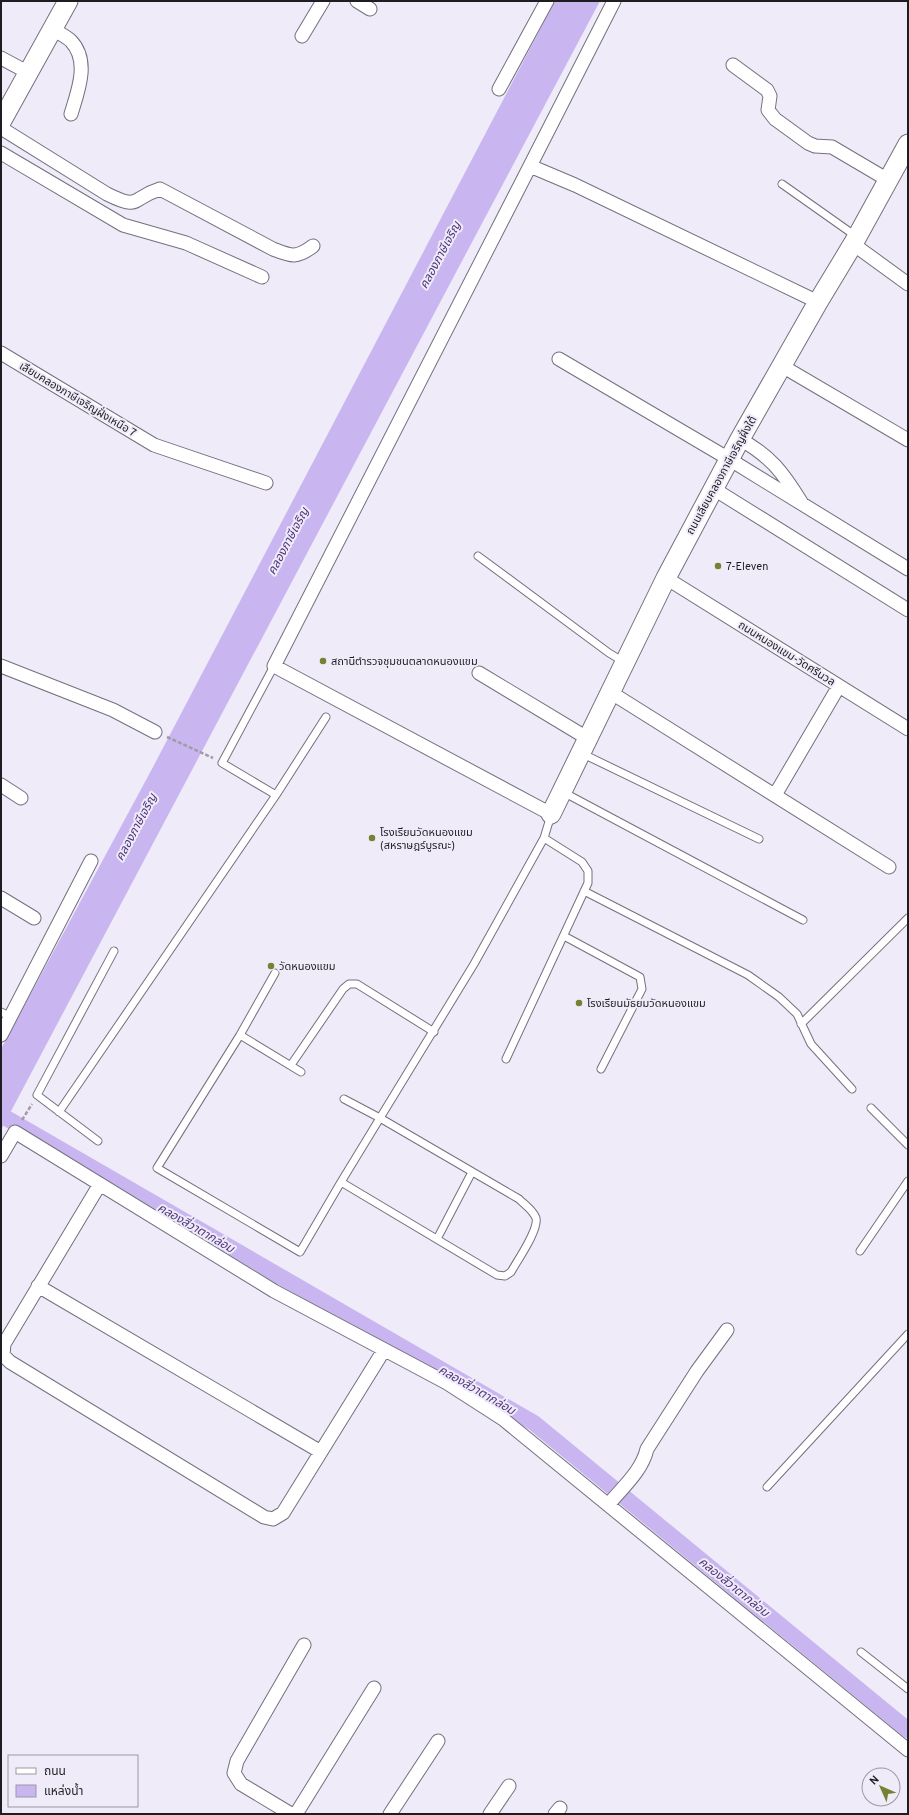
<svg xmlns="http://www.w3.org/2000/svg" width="909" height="1815" viewBox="0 0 909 1815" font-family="Overpass,'Noto Sans Thai',sans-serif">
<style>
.water{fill:#c9b6f1}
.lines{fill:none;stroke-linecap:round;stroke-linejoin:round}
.canal{stroke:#c9b6f1;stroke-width:16}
.lane-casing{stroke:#74707d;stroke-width:9}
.street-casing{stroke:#74707d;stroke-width:15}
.secondary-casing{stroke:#74707d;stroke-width:21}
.path{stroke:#9f9ca6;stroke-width:2.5;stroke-dasharray:4 2;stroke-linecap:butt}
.lane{stroke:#fff;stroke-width:7}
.street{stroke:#fff;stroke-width:13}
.secondary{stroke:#fff;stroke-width:19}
.poi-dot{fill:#748332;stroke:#efebf9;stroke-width:1.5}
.labels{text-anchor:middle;stroke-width:4;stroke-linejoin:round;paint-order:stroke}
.street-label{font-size:11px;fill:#1e1d22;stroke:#efebf9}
.poi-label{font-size:11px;fill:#1e1d22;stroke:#efebf9;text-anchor:start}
.water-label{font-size:12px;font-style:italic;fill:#4f3479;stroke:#efebf9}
</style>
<rect width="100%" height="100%" fill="#efebf9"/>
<path class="water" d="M555,1h45l-599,1129v-81l152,-282z"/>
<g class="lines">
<path class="canal" d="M1,1115l533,308 374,307"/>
<defs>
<path id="lane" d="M782,184l75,53
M478,556l131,97 15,9
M581,753l178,86
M563,792l240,128
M276,795l50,-78
M584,891l164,84 31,22 18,17 14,30 41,45
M564,936l76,41 2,12 -41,80
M1,1012l10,5
M801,1024l107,-106
M240,1035l35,-62
M506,1059l82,-176v-12l-6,-9 -38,-24
M291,1065l52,-76 6,-5h8l77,48
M301,1072l-61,-37 -83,133 143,84 41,-70
M344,1099l36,19 94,-154 70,-126 7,-23
M871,1108l37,37
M59,1112l217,-317 -54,-32 52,-97
M380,1118l139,81c6,6 14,11 17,19 3,12 -19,43 -25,54l-6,4 -8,-1 -156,-93z
M98,1141l-61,-46 77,-144
M437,1239l35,-67
M860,1251l48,-70
M767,1487l141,-153
M861,1652l47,37"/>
<path id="street" d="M357,1l13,8
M53,29c5,4 13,7 18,12 19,20 7,50 0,73
M302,36l21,-35
M1,58l28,15
M733,65l34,25 3,6 -2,14 7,9 33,24 7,3 17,1 56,33
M499,89l48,-88
M1,128l106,66c34,17 24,4 53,-5l113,60c18,7 23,10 40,-3
M1,153l122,72 63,18 76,34
M530,166l84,-165
M853,244l55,40
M1,353l153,92 112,38
M559,359l170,100 179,110
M782,366l126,74
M740,439c31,18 42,32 61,63
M714,489l194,121
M666,578l242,151
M1,666l112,44 42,22
M479,673l108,65
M610,692l279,175
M1,785l20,13
M775,795l64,-109
M551,814l-277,-148 256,-500 45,19 243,117
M1,898l33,20
M1,1035l90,-174
M1,1156l14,-24 259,159 173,92 56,36 405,331
M100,1184l-96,160 -1,11 7,7 254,155 9,2 10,-6 101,-163
M38,1286l283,166
M608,1505c14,-17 34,-34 39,-56l50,-78 30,-41
M291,1814l-50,-30 -7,-11 3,-12 67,-116
M296,1814l78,-126
M390,1814l48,-73
M490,1814l19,-28
M555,1814l5,-6"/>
<path id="secondary" d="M1,122l67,-121
M551,814l115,-236 74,-139 78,-137 35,-58 55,-100"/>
</defs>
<use href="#lane" class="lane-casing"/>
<use href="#street" class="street-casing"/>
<use href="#secondary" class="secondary-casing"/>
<path class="path" d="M167,737l46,21
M22,1120l10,-16"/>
<use href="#lane" class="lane"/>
<use href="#street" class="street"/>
<use href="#secondary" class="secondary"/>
</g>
<g class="poi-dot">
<circle cx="718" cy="566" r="4"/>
<circle cx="323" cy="661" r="4"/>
<circle cx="372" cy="838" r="4"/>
<circle cx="271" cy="966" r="4"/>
<circle cx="579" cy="1003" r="4"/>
</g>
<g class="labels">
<g class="street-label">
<text transform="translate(78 399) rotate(31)" y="4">เลียบคลองภาษีเจริญฝั่งเหนือ 7</text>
<text transform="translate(721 475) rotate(-61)" y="4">ถนนเลียบคลองภาษีเจริญฝั่งใต้</text>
<text transform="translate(787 653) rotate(32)" y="4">ถนนหนองแขม-วัดศรีนวล</text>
</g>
<g class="poi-label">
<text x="726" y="570">7-Eleven</text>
<text x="331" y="665">สถานีตำรวจชุมชนตลาดหนองแขม</text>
<text x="380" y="836">โรงเรียนวัดหนองแขม<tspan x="380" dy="13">(สหราษฎร์บูรณะ)</tspan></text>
<text x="279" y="970">วัดหนองแขม</text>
<text x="587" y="1007">โรงเรียนมัธยมวัดหนองแขม</text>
</g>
<g class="water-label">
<text transform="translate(440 255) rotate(-62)" y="4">คลองภาษีเจริญ</text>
<text transform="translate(288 541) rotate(-62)" y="4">คลองภาษีเจริญ</text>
<text transform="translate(136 827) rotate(-62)" y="4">คลองภาษีเจริญ</text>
<text transform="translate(196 1228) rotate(30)" y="4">คลองสี่วาตากล่อม</text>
<text transform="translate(477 1390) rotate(30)" y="4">คลองสี่วาตากล่อม</text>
<text transform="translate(734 1587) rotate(39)" y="4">คลองสี่วาตากล่อม</text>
</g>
</g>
<rect width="909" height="1815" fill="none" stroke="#1e1d22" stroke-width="4"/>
<rect x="8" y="1755" width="130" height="52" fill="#efebf9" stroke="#9b99a3"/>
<rect x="16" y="1768" width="20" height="6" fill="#ffffff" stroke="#9b99a3"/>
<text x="44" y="1775" font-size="12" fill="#1e1d22">ถนน</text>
<rect x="16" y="1785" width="20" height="12" fill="#c9b6f1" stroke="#9b99a3"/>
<text x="44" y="1795" font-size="12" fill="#1e1d22">แหล่งน้ำ</text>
<g transform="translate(881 1787) rotate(315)"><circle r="19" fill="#efebf9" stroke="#9b99a3"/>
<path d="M0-3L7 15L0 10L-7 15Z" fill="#748332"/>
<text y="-6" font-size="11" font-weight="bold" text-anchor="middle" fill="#1e1d22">N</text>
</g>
</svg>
